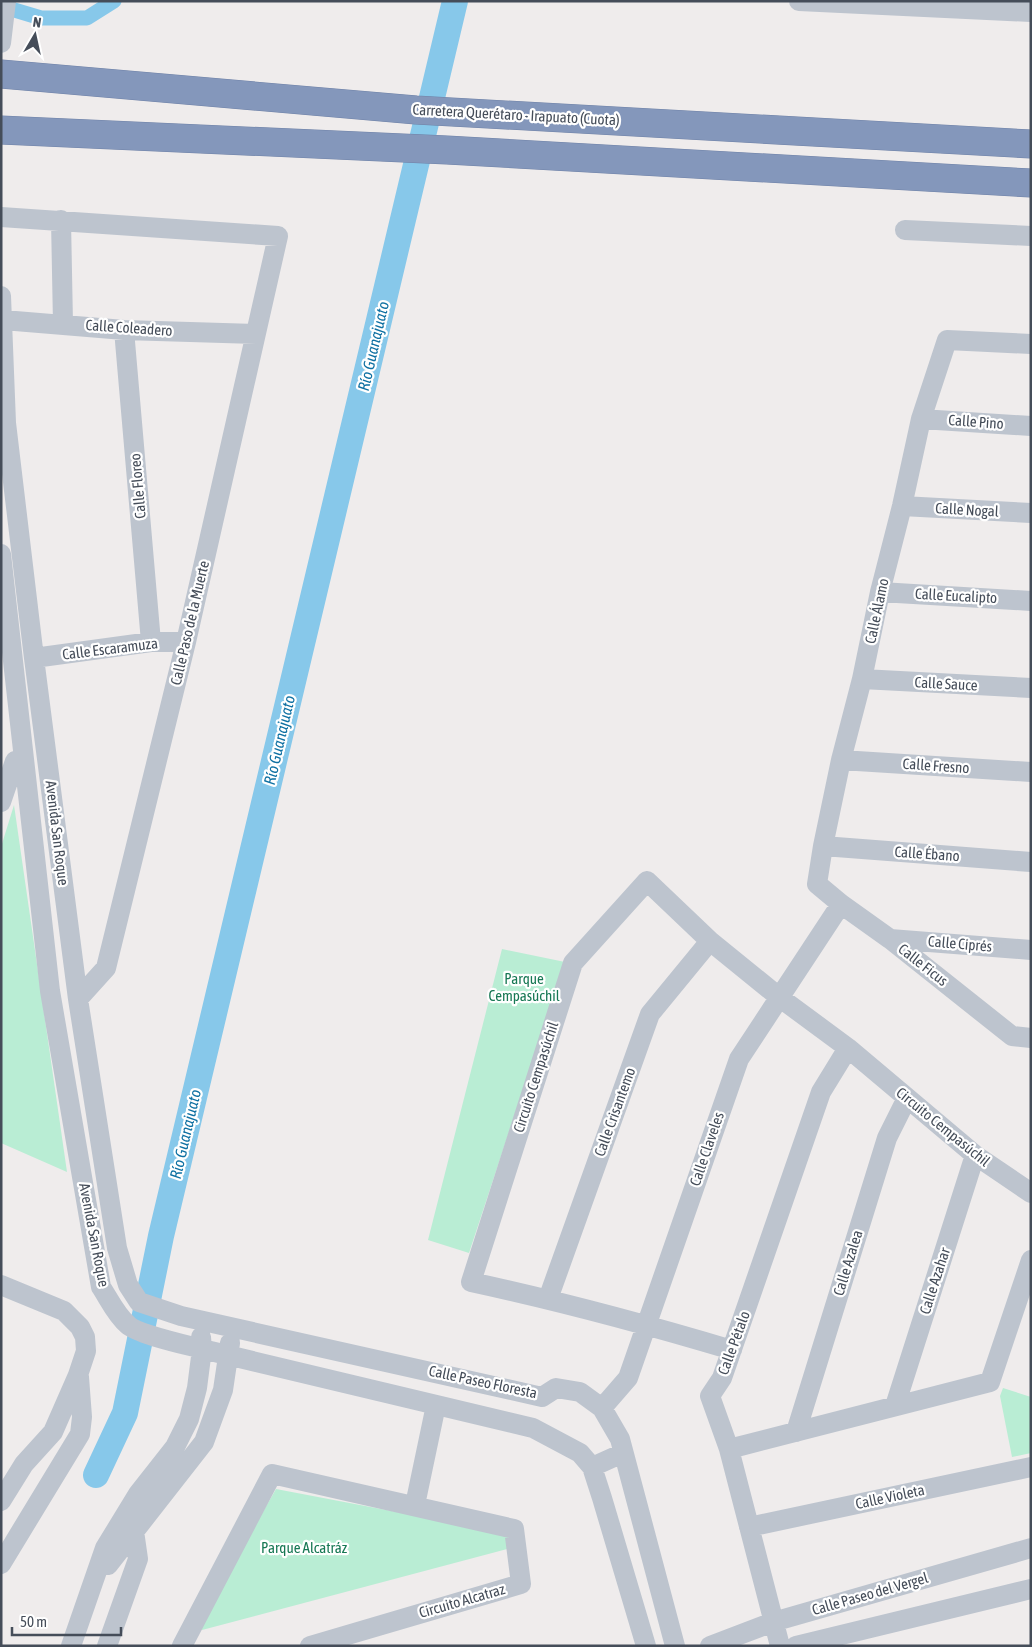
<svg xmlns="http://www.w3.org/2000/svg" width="1032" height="1647" viewBox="0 0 1032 1647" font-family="'Asap Condensed',sans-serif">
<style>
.green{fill:#b9edd4}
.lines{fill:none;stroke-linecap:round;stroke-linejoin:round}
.canal{stroke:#87c8ea;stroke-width:15}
.river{stroke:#87c8ea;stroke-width:26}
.highway-casing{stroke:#6f82a7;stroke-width:29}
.minor{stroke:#bdc4ce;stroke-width:20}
.highway{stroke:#8497bb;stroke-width:28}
.labels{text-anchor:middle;stroke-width:4.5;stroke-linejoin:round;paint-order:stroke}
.street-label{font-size:15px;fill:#454d59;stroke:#fff}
.park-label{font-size:15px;fill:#177854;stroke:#fff}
.water-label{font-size:16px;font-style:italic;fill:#0e70a2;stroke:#fff}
</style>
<rect width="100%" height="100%" fill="#efecec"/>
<path class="green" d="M14,805l53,367 -66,-29v-296z
M502,949l63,13 -96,291 -41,-13z
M1003,1388l28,9v56l-19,4 -12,-61z
M276,1489l231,44 4,15 -309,82 -2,-8z"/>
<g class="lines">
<path class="canal" d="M1,6l40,12h46l27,-17"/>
<path class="river" d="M96,1475l29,-62 36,-177 294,-1235"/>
<defs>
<path id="highway" d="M1,74l415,36 615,34
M1,130l446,20 584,33"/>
</defs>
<use href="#highway" class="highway-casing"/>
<path class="minor" d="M799,1l232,11
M1,43l5,-42
M1,217l277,19 -92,406 -80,326 -28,31
M61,220l2,104
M905,230l126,6
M1,296l5,127 28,235 44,341 39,249 11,37 11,17 42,14 361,81 14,-9 24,4 22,16 18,31 55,207
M3,320l121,10 132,4
M124,330l27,312
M1031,344l-84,-4 -26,79 -19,87 -22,86 -18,87 -21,81 -18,86 -6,38 24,20 49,35 122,97 19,2
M921,419l110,7
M902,506l129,7
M1,554l49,437 51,296c8,12 15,28 27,38 9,9 59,20 74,24l331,79 47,25 12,14 10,31 44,148
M880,592l151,9
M34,658l117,-16h35
M862,679l169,9
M841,760l190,12
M1,802l14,-41
M823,846l208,16
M890,939l141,11
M1,1285l63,26 16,16 5,10 1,14 -8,24 -25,57 -29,32 -23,37
M548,1299l102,-285 60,-73
M732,1350c-87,-26 -173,-49 -261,-68l102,-319 74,-82 63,60 69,56 69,51 127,107 56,38
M895,1406l80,-251
M602,1408l26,-30 111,-319 102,-155
M796,1432l91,-294 20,-40
M729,1449l261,-67 41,-122
M592,1467l31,-14
M415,1505l21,-100
M749,1527l282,-60
M1,1564l79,-130 2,-17 -3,-40
M108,1565l96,-123 19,-52 7,-47
M71,1646l34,-98 33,-54 37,-47 14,-28 8,-31 5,-39 -1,-12
M107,1646l31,-87 -5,-35
M182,1646l90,-172 242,55 7,55 -211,62
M710,1646l63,-24 258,-74
M780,1646l-51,-197 -19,-53 12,-18 99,-286 27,-44
M796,1646l235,-57"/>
<use href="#highway" class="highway"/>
</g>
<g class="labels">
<g class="street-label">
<text transform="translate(516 115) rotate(3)" y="5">Carretera Querétaro - Irapuato (Cuota)</text>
<text transform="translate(129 328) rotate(4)" y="5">Calle Coleadero</text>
<text transform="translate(976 422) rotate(4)" y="5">Calle Pino</text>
<text transform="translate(138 486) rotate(-95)" y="5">Calle Floreo</text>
<text transform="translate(967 510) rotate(3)" y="5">Calle Nogal</text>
<text transform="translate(956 596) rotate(3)" y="5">Calle Eucalipto</text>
<text transform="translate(877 611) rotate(-78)" y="5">Calle Álamo</text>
<text transform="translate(190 623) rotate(-77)" y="5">Calle Paso de la Muerte</text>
<text transform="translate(110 649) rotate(-7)" y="5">Calle Escaramuza</text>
<text transform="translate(946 684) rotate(3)" y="5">Calle Sauce</text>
<text transform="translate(936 766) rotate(4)" y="5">Calle Fresno</text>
<text transform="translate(57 833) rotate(83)" y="5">Avenida San Roque</text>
<text transform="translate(927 854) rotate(4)" y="5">Calle Ébano</text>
<text transform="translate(960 944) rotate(5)" y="5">Calle Ciprés</text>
<text transform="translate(923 965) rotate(38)" y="5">Calle Ficus</text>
<text transform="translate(536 1077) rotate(-72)" y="5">Circuito Cempasúchil</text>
<text transform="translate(615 1112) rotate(-70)" y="5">Calle Crisantemo</text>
<text transform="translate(943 1127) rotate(39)" y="5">Circuito Cempasúchil</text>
<text transform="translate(707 1149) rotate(-71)" y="5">Calle Claveles</text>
<text transform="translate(94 1235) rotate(79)" y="5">Avenida San Roque</text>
<text transform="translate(848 1263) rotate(-73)" y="5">Calle Azalea</text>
<text transform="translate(935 1281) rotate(-72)" y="5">Calle Azahar</text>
<text transform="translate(734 1343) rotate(-70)" y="5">Calle Pétalo</text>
<text transform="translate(483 1382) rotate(12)" y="5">Calle Paseo Floresta</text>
<text transform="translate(890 1497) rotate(-12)" y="5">Calle Violeta</text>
<text transform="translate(870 1594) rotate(-16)" y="5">Calle Paseo del Vergel</text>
<text transform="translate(462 1601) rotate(-16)" y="5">Circuito Alcatraz</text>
</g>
<g class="park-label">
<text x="524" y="984">Parque<tspan x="524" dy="17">Cempasúchil</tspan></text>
<text x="304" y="1553">Parque Alcatráz</text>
</g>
<g class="water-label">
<text transform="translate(373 346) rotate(-77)" y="6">Río Guanajuato</text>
<text transform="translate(279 740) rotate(-77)" y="6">Río Guanajuato</text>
<text transform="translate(185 1134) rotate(-77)" y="6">Río Guanajuato</text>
</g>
</g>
<rect width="1032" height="1647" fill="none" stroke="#454d59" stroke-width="5"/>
<g transform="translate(35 35) rotate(9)" stroke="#ffffff" stroke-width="4" paint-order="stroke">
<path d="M0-4L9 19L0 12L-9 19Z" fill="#454d59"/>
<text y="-8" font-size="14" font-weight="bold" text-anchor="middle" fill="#454d59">N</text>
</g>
<path d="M12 1627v8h109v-8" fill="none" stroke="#454d59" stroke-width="2.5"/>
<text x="20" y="1627" font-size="15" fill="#454d59" stroke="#ffffff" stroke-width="4" paint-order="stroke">50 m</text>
</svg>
